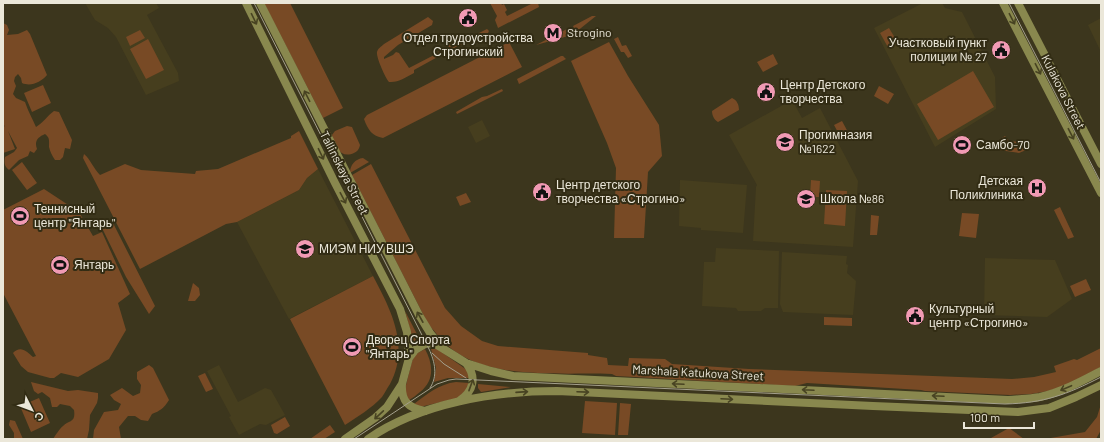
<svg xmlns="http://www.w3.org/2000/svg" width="1104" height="442" viewBox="0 0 1104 442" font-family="Barlow,sans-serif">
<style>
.built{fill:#463e1e}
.green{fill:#784a25}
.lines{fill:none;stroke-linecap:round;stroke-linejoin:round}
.secondary{stroke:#89884e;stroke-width:8}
.tram{stroke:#a4a08d;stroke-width:1}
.oneway{stroke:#484322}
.labels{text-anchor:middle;stroke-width:4;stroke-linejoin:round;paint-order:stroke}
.poi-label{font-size:12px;fill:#ebe7d9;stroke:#322c14;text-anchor:start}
.street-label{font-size:12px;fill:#ebe7d9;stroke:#322c14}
</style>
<rect width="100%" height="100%" fill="#3c361d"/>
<path class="built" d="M85,3h71l3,5 -12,7 31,58 1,8 -33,14 -30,-58 -8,-9 -13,-8z
M923,3h19l3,5 17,4 33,65 1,32 -61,38 -61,-119z
M1101,18v34l-13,-27z
M792,100l10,18 18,-10 38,73 -5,66 -100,-6 3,-54 1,-2 -28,-50z
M482,120l8,16 -14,7 -8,-16z
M318,169l55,107 -84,43 -52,-97 62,-32 8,-12z
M680,180l67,5 -4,48 -42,-3v-2l-22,-2z
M716,248l63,3 -1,57h-13l-4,3h-23l-2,-3 -34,-2 2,-44h11z
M782,252l65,4 -1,8 2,1 -1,8 9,8 -3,34 -70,-3 -3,-8z
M985,258l70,2 17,39 -25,18 -63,-2z
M219,365l19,37 27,-14 6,2 14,25 -19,10 -6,-1 -21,11 -10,-18 2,-1 -24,-45z"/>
<path class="green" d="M264,3h26l53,105 -20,10z
M490,3h11l1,2 2,-1 3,6 -2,2 2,4 26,-13h5l1,4 -41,21 -3,-8 2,-4z
M592,16h4l-20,16 -3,-6z
M428,17l5,4 -1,4 -34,20 -14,12v2l9,-4 3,-3 3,1 10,15 29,-15 1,-2 1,-1 3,4 -29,16v3c-8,4 -16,10 -25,9 -4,-5 -13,-25 -12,-30 1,-4 4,-5 7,-8z
M3,23l4,2 2,5 -2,5 11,-1 9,-4 3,4 17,41c-6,7 -16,12 -25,8l-1,-5 -3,-4 -3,3 -1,4 2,5 -3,8 3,4 9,4c3,9 7,16 11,25 7,-4 11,-11 18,-16l5,1 13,28 -2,9 -5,-1 -2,9 -3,3h-5c-3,-4 -5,-9 -6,-13 0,-7 1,-9 -4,-13 -7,3 -11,7 -8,15l-3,4 -4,-2 -2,5 -9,4 -10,10c-5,-4 -5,-8 -4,-13l9,-5 3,-4 -9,-17 7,18 -12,4v-26l2,-1 -2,-1z
M889,28l9,15 -9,6 -9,-16z
M487,29l2,2 -1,2h-4l-39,20 -3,-4 7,-5 2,3z
M567,29h2l3,6 -36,10z
M140,30l5,8 -15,8 -4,-9z
M618,37l4,9 4,-1 6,11 -4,2 -4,-6h-3l-7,-13z
M148,39l16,31 -18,9 -16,-30z
M509,42l13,25 -139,71c-11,-2 -15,-8 -19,-19l3,-4z
M609,42l19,34 31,49 3,31 -14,16 -4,66h-30l2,-70 -9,-25 -36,-82z
M773,54l5,10 -15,8 -6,-10z
M561,56h2l3,3 -47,25 -2,-5z
M973,71l21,36 -56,33 -21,-36z
M43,85l8,18 -19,9 -8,-19z
M879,86l15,8 -6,10 -14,-8z
M502,89l1,2 -46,23 -1,-2 26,-15 5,-1z
M732,98c5,2 7,7 7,12l-21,12c-4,-2 -6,-7 -6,-11z
M842,121l7,13 -8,4 -7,-13z
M347,126l5,1 8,18c-1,4 -2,6 -6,8 -13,6 -19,-6 -22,-18l3,-4z
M299,131l19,38 -11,9 -8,12 -62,32 -11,2 -86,45 -57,-111 1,-4c7,6 9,14 16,21l25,-11 16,6 54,4 1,-3 22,-2 73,-31v-2z
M1005,136l4,5 12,1 6,-1 4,7 -12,5 -20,-3 1,-11z
M363,158l6,4 -19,11c0,-8 5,-14 13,-15z
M22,162l15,21 -10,7 -15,-20z
M371,164l74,144 16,18 21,15 16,5 90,7v2l19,3 1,7 20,1 1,-8 36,1 7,5 77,5 263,10 22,-2 22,-5 -2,-6 20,-7 3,1 24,-12v19l-37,19 -16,5 -17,3 -21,1 -85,-4 -4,-1 -114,-7 -12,3 -179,-10 -4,-2c-48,-2 -115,6 -156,-22 -11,-7 -19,-18 -28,-28l-76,-149z
M811,180l9,1 -1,16h-9z
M44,189l35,23 14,24 9,-4 28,62 -12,9 8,27 -17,29 -31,18 -17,-4 -7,5h-4l-22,-6 -7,-6 -8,-13c7,-8 14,-2 20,4l3,-1 -33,-63v-83z
M826,190l21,1 -2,35 -21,-2z
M466,193l5,9 -11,4 -4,-9z
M1060,207l14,30 -6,2 -14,-29z
M962,213l17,1 -3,24 -17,-2z
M871,215l8,1 -2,19h-7z
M113,223l42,83 -6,8 -23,-37 -24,-49z
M373,276c18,34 37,70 17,108 -3,4 -5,9 -8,13 -10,11 -25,20 -37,28l-55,-106z
M1086,279l5,11 -16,7 -5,-11z
M193,283l6,5 1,7 -5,6h-7z
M405,311l15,29 -5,3 -2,-2z
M824,317l28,1v8l-28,-1z
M425,349c8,15 10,31 -5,43 -4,3 -7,6 -11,8l-3,-4 -1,-7 7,-28 4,-7z
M431,349h6l30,21 3,8h-22l-14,4 2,-14z
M149,365l4,3 16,32c-5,8 -9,11 -17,14l-4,7 -7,-1 -6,-4h-7l-9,11 2,12h-28l1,-9 10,-18 14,-2 3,-6 -7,-4 -4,-5 12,-7 11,8 7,-3 1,-8 -4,-6v-7z
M205,373l8,16 -7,3 -8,-16z
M31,382l37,9 10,-1 20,3v5l-1,5 -7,12 -1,15 -2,9h-34c2,-3 7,-11 10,-13 6,-6 13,-3 11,-16l-4,-4 -10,-2 -3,3h-5l-2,-9 -8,-6 -4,2 -4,-3z
M456,382l13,1 -3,7 -8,8 -38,9 -6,-3c13,-10 25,-20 42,-22z
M478,384l33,3 -30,5 -3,-4z
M39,398l11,25 -19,9 -11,-26z
M585,401l32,2 -2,32 -33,-2z
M620,403l11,1 -3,31h-10z
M1101,404v26l-5,9h-51l40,-7 12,-15z
M285,417l5,9 -13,8 -3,-1 -3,-8z
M10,420l5,1 8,18h-9v-6l-5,-8z
M330,425l5,7 -11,7h-14z
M1009,428l15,11 -33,-1z"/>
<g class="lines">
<path class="secondary" d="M246,3l89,180 65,126 7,23 2,26
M260,3l159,312 11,18 10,12
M1003,3l98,190
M1018,3l83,161
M402,384c-1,17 6,24 23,27
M459,401c15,-10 18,-24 7,-38
M345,439l30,-21 12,-11 15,-23 7,-26 6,-8 10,-6 9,-1 32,20 25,8 22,5 495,24c11,-1 22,-1 32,-3 22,-5 42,-16 61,-26
M368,439c52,-36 126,-48 189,-48l316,15 145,6 31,-4 27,-11 25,-12"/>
<path class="tram" d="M254,3l175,346c6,13 9,27 1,39
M1009,3l92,180
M432,353l12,11 22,14
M354,439l83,-55 12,-4 7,-1 549,25c39,-1 61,-9 96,-27"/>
</g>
<defs><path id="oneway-shaft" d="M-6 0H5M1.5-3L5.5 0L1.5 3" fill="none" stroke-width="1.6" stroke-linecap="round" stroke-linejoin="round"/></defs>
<g class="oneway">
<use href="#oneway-shaft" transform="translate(254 19) rotate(64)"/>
<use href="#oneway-shaft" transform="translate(1012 19) rotate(63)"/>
<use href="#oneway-shaft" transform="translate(1038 69) rotate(63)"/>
<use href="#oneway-shaft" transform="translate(307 96) rotate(-117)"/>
<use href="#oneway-shaft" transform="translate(1071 134) rotate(63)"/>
<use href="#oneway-shaft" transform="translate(321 154) rotate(64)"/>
<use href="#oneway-shaft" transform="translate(343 198) rotate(62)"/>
<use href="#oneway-shaft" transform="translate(420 317) rotate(-119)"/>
<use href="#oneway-shaft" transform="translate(678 384) rotate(-177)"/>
<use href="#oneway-shaft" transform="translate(471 385) rotate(-70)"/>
<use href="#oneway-shaft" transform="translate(1066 388) rotate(157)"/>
<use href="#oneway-shaft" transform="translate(808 390) rotate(-177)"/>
<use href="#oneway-shaft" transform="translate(522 392) rotate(-4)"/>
<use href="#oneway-shaft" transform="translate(583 392) rotate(2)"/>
<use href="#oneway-shaft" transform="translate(938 396) rotate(-177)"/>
<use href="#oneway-shaft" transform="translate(727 399) rotate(3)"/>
<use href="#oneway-shaft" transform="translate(379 415) rotate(137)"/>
</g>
<defs>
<symbol id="civic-disc" viewBox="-11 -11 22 22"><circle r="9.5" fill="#f19ab4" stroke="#322c14"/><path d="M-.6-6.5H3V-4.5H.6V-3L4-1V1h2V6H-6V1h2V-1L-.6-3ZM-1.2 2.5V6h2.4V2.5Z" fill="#111"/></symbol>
<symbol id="metro-disc" viewBox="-11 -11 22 22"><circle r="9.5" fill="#f19ab4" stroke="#322c14"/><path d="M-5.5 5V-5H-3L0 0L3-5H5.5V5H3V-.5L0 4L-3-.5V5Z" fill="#111"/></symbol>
<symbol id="school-disc" viewBox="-11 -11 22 22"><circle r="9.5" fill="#f19ab4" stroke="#322c14"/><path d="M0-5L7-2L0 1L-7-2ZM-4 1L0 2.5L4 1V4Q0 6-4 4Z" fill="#111"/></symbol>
<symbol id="stadium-disc" viewBox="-11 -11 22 22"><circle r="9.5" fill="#f19ab4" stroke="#322c14"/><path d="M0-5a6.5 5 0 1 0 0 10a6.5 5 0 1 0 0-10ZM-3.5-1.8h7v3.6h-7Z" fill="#111"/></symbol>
<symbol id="hospital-disc" viewBox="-11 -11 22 22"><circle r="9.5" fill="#f19ab4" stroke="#322c14"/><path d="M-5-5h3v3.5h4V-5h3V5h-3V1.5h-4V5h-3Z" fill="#111"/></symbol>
<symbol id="university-disc" viewBox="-11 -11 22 22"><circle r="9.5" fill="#f19ab4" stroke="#322c14"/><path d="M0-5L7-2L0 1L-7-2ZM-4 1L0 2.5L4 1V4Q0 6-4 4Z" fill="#111"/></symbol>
</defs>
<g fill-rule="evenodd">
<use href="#civic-disc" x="457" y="7" width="22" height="22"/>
<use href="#metro-disc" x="542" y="22" width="22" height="22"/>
<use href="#civic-disc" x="990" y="39" width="22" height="22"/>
<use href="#civic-disc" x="755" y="81" width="22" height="22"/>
<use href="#school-disc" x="774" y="131" width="22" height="22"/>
<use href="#stadium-disc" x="951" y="134" width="22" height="22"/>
<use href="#hospital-disc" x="1026" y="177" width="22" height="22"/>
<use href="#civic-disc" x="531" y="181" width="22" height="22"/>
<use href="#school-disc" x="795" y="188" width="22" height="22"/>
<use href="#stadium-disc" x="9" y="205" width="22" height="22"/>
<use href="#university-disc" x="294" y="238" width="22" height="22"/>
<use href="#stadium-disc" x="49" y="254" width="22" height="22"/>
<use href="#civic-disc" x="904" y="305" width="22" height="22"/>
<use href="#stadium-disc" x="341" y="336" width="22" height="22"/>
</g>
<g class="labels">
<g class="poi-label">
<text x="567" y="37">Strogino</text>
<text x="468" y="42" text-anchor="middle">Отдел трудоустройства<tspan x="468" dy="14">Строгинский</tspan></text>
<text x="987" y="47" text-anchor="end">Участковый пункт<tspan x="987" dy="14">полиции № 27</tspan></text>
<text x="780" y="89">Центр Детского<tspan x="780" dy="14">творчества</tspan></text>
<text x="799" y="139">Прогимназия<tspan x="799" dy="14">№1622</tspan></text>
<text x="976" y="149">Самбо-70</text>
<text x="1023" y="185" text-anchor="end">Детская<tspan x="1023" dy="14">Поликлиника</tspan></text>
<text x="556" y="189">Центр детского<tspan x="556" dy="14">творчества «Строгино»</tspan></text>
<text x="820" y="203">Школа №86</text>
<text x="34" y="213">Теннисный<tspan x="34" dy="14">центр "Янтарь"</tspan></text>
<text x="319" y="253">МИЭМ НИУ ВШЭ</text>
<text x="74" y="269">Янтарь</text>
<text x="929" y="313">Культурный<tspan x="929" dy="14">центр «Строгино»</tspan></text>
<text x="366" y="344">Дворец Спорта<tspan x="366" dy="14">"Янтарь"</tspan></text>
</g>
<g class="street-label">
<text transform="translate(1063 92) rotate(63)" y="4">Kulakova Street</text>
<text transform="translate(344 173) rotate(63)" y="4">Tallinskaya Street</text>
<text transform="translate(698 373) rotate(3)" y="4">Marshala Katukova Street</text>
</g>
</g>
<rect width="1104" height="442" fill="none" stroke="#ebe7d9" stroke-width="8"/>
<g transform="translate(32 410) rotate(132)" stroke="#322c14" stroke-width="3" paint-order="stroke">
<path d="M0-3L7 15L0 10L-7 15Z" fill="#ebe7d9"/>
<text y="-6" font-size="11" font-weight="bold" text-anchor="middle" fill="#ebe7d9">С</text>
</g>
<path d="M964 422v6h70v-6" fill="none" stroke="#ebe7d9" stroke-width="2"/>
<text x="970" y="422" font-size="12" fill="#ebe7d9" stroke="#322c14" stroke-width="3" paint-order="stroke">100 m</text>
</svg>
